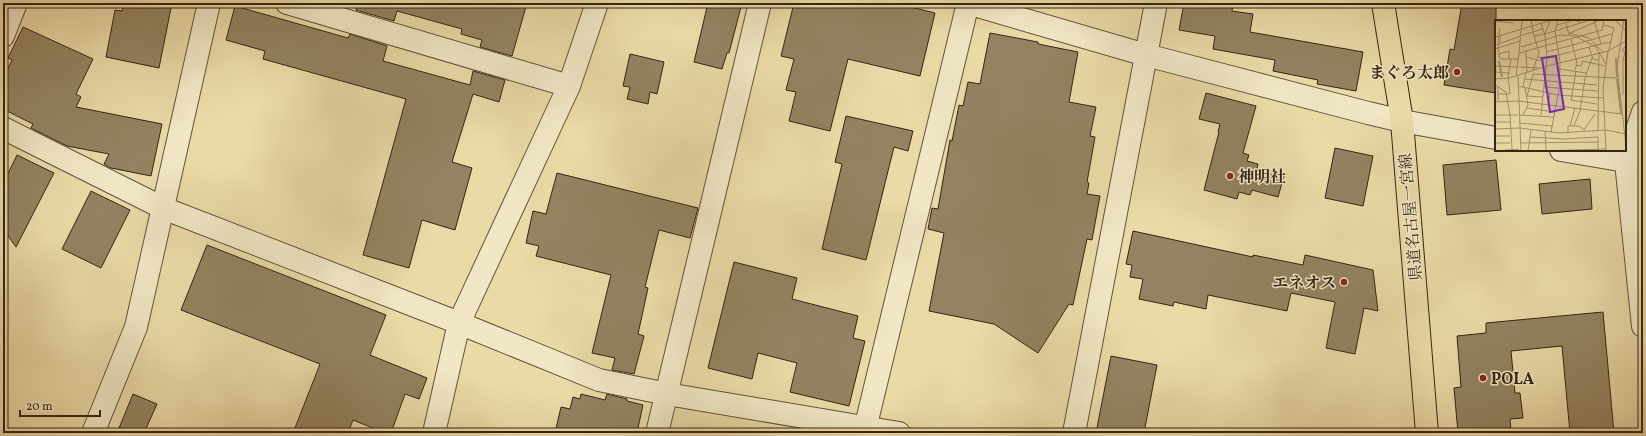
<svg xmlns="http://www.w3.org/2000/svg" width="1646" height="436" viewBox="0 0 1646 436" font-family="Vollkorn,'Noto Serif JP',serif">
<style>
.building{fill:#938361;stroke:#352416}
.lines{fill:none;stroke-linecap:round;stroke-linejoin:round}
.minor-casing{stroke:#62523a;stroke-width:24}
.major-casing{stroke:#352416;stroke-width:24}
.minor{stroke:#f1e7c5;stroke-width:22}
.major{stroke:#eadaa6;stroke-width:22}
.poi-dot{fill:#8f2418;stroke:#f1e7c5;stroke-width:1.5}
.labels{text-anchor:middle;stroke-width:3;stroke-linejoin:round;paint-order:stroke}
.poi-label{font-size:16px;font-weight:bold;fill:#352416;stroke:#f1e7c5;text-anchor:end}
.street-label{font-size:16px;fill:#352416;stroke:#f1e7c5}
.inset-river{fill:none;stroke:#ac9c75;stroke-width:2}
.inset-road{fill:none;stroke:#a2916c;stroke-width:1}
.view{fill:#7b2cbf;fill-opacity:0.15;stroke:#7b2cbf;stroke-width:2}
.inset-edge{fill:none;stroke:#352416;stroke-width:2}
</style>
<rect width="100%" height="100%" fill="#eadaa6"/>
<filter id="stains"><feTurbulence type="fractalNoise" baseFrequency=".005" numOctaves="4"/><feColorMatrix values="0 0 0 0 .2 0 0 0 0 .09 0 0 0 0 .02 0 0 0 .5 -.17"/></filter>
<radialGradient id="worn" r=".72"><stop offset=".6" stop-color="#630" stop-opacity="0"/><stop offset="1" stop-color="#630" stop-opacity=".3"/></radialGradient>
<path class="building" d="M124,3h48l-13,65 -53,-11 9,-47 7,1z
M358,3h169l-15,53 -32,-9 2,-7 -21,-6 1,-5 -65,-18 -3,10 -38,-11z
M708,3h34l-13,50h-2l-5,16 -28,-7z
M794,3h101l40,10 -15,63 -72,-17 -18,72 -41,-10 7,-29 -10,-2 8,-31 -13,-3z
M1184,3h49l-1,8 21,3 -3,18 113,20 -7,39 -39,-7 1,-4 -45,-9 2,-11 -62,-11 2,-13 -36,-6z
M1462,3h34v90l-52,-8 6,-36 4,1z
M235,6l113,32 2,-4 37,12 -4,15 87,24 3,-14 32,9 -6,22 -26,-8 -21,68 20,6 -17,62 -33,-10 -13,48 -46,-13 43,-156 -143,-40 2,-8 -39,-11z
M23,27l70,32 -17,35 5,3 -5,10 86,17 -11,52 -40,-8 -7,-4 5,-10 -42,-8 -36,-18 2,-4 -30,-15v-30l9,-19 -4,-2z
M990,33l48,9v2l40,8 -9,50 27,5 -6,29 5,1 -8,45 2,1 -2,11 13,2 -8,44 -5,-1 -14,66 -4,-1 -31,49 -44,-29 -65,-13 15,-78 -16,-4 4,-21 6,1 12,-69 2,1 7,-36 4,1 5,-24 12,2z
M630,54l34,8 -7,32 -7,-2 -2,12 -21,-5 3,-12 -7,-1z
M1206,93l50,13 -13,47 6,2 -2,6 11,3 -1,5 27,7 -6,21 -26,-7 -2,5 -11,-3 -2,7 -33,-9 15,-58h-1l2,-8 -21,-5z
M846,116l67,15 -5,20 -14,-4 -28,113 -44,-11 20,-85 -7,-2z
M1335,148l38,8 -10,50 -38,-8z
M17,155l37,18 -38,74 -13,-18v-45z
M1496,160l5,50 -54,5 -4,-50z
M557,173l141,35 -8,30 -31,-8 -14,57 3,1 -10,46 6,2 -10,38 -22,-4 3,-12 -23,-5 19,-78 -75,-19 3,-10 -13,-3 7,-32 13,3z
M1590,179l2,30 -50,5 -3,-30z
M91,191l39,19 -29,58 -39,-19z
M1133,231l120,26v-2l50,10 2,-10 68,15 5,41 -14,-3 -9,46 -29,-6 9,-46 -44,-9 -4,18 -79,-16 -2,14 -32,-7 -1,4 -34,-7 4,-20 -13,-2 2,-12 -6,-1z
M207,245l179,70 -16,40 57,23 -8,21 -14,-5 -14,39h-6l-32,-13 -5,13h-55l27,-69 -139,-54z
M734,262l63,16 -5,21 66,17 -5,22 12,3 -16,65 -59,-14 7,-29 -39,-10 -6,26 -44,-11z
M1603,312l11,121h-44l-8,-87 -51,5 4,42h5l3,25 -13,1 1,10 -19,2v2h-34l-4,-45 7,-1 -4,-51 29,-3v-10z
M1111,356l46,9 -13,68h-48z
M133,394l24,10 -13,29h-27z
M581,394l24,6 2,-6 20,5v2l16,4 -6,28h-82l6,-26 9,2 3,-12 7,2z"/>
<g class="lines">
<defs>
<path id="minor" d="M287,3l282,83
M967,3l179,52 222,58 34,8 94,17
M3,36l13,-33
M1643,112l-17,50 17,164
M3,128l160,80 296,115 140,57 68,14 232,39
M1561,150l82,14
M93,433l43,-106 73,-324
M434,433l25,-110 110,-237 28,-83
M657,433l103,-430
M864,433l104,-430
M1074,433l82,-430"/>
<path id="major" d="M1383,3l19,118 25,312"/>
</defs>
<use href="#minor" class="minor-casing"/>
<use href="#major" class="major-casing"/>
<use href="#minor" class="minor"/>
<use href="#major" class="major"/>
</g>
<g class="poi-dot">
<circle cx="1457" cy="72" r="4"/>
<circle cx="1230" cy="176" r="4"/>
<circle cx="1344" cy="282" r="4"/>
<circle cx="1483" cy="378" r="4"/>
</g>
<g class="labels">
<g class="poi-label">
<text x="1449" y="78">まぐろ太郎</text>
<text x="1238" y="182" text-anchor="start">神明社</text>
<text x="1336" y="288">エネオス</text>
<text x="1491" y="384" text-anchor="start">POLA</text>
</g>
<g class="street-label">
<text transform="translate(1410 217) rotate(-95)" y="6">県道名古屋一宮線</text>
</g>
</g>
<g transform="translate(1495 20)">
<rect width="131" height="131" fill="#eadaa6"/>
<path class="inset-river" d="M121,38l1,19M4,41l3,16M122,59l4,34"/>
<path class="inset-road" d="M27,0l-3,33 83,-23 2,-10M36,0l3,16 11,-2 5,-13M63,0l-3,11 5,31M99,0l7,24M120,0l11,11M129,0l-7,47 9,79M0,1l19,2M71,3l3,12M62,5l17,-5 8,3M109,5l10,3 -5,22M74,13l20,5 14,14M75,13l30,-13M50,14l45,-14M6,15l-3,13 22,-7M27,15l21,-6M0,17l57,-17M76,19l6,24 -2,7M3,22l2,-14M0,25l26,-9M102,25l14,-3M131,25l-4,6 3,1 -2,8h3M26,27l40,-12 14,1 21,11 10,17M94,27l4,12 5,1M0,29l3,-1 2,11h18M31,31l1,21M52,32l65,-18M4,34l10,-3v8M32,37l13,4 1,-4M43,37l9,1 50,-13M81,45l5,1 2,-5 22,5M0,46l22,1M24,47l20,1M65,49l26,4M38,50l6,-17 -5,-17M81,51l-5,29 26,4M0,52l15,1M38,54l84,4M23,55l3,76M21,56l3,-23M0,59l14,-1 38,-12 61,-15 18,-10M30,59l72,6M0,65l11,7 4,23 2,34M23,66l40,9 45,3M3,67v14M28,67l3,-14M49,67l53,4M3,74h12l-2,-18 3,-17M128,75v-35M32,76l6,-22M32,76l16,1M0,82l23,-1 104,13M53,85l2,-12M32,88l27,4M85,91l5,-33 7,-20M0,95h23M24,95l34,2M28,95l5,-10 -3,-17M46,95l6,-57 -2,-23 -4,-12M0,102h16M24,103l33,3M75,106l5,-18M79,106l6,-15M0,109l25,-1 39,5 47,-3 20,4M89,110l11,-16M50,111l1,19M103,111l1,-78M56,112l8,-42 1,-28M73,113v-7h11l5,4M0,116h15M35,117l34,2 34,-2v14M0,123h15M25,123l79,-1M0,131l24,-2M33,131l3,-21M42,131l69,-2M111,131l-3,-63 5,-37"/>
<path class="view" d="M61,36l8,53 -14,3 -8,-54z"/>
<rect width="131" height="131" class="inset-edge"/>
</g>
<rect width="1646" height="436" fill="none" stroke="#eadaa6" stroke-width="16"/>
<rect x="4" y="4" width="1638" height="428" fill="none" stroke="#352416" stroke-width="2"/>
<rect x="8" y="8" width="1630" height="420" fill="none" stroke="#352416"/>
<path d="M20 410v6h80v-6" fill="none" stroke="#352416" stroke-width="2"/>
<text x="26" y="410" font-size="12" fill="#352416" stroke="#f1e7c5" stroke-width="3" paint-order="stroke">20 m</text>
<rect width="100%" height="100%" filter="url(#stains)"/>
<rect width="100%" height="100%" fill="url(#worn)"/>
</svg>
